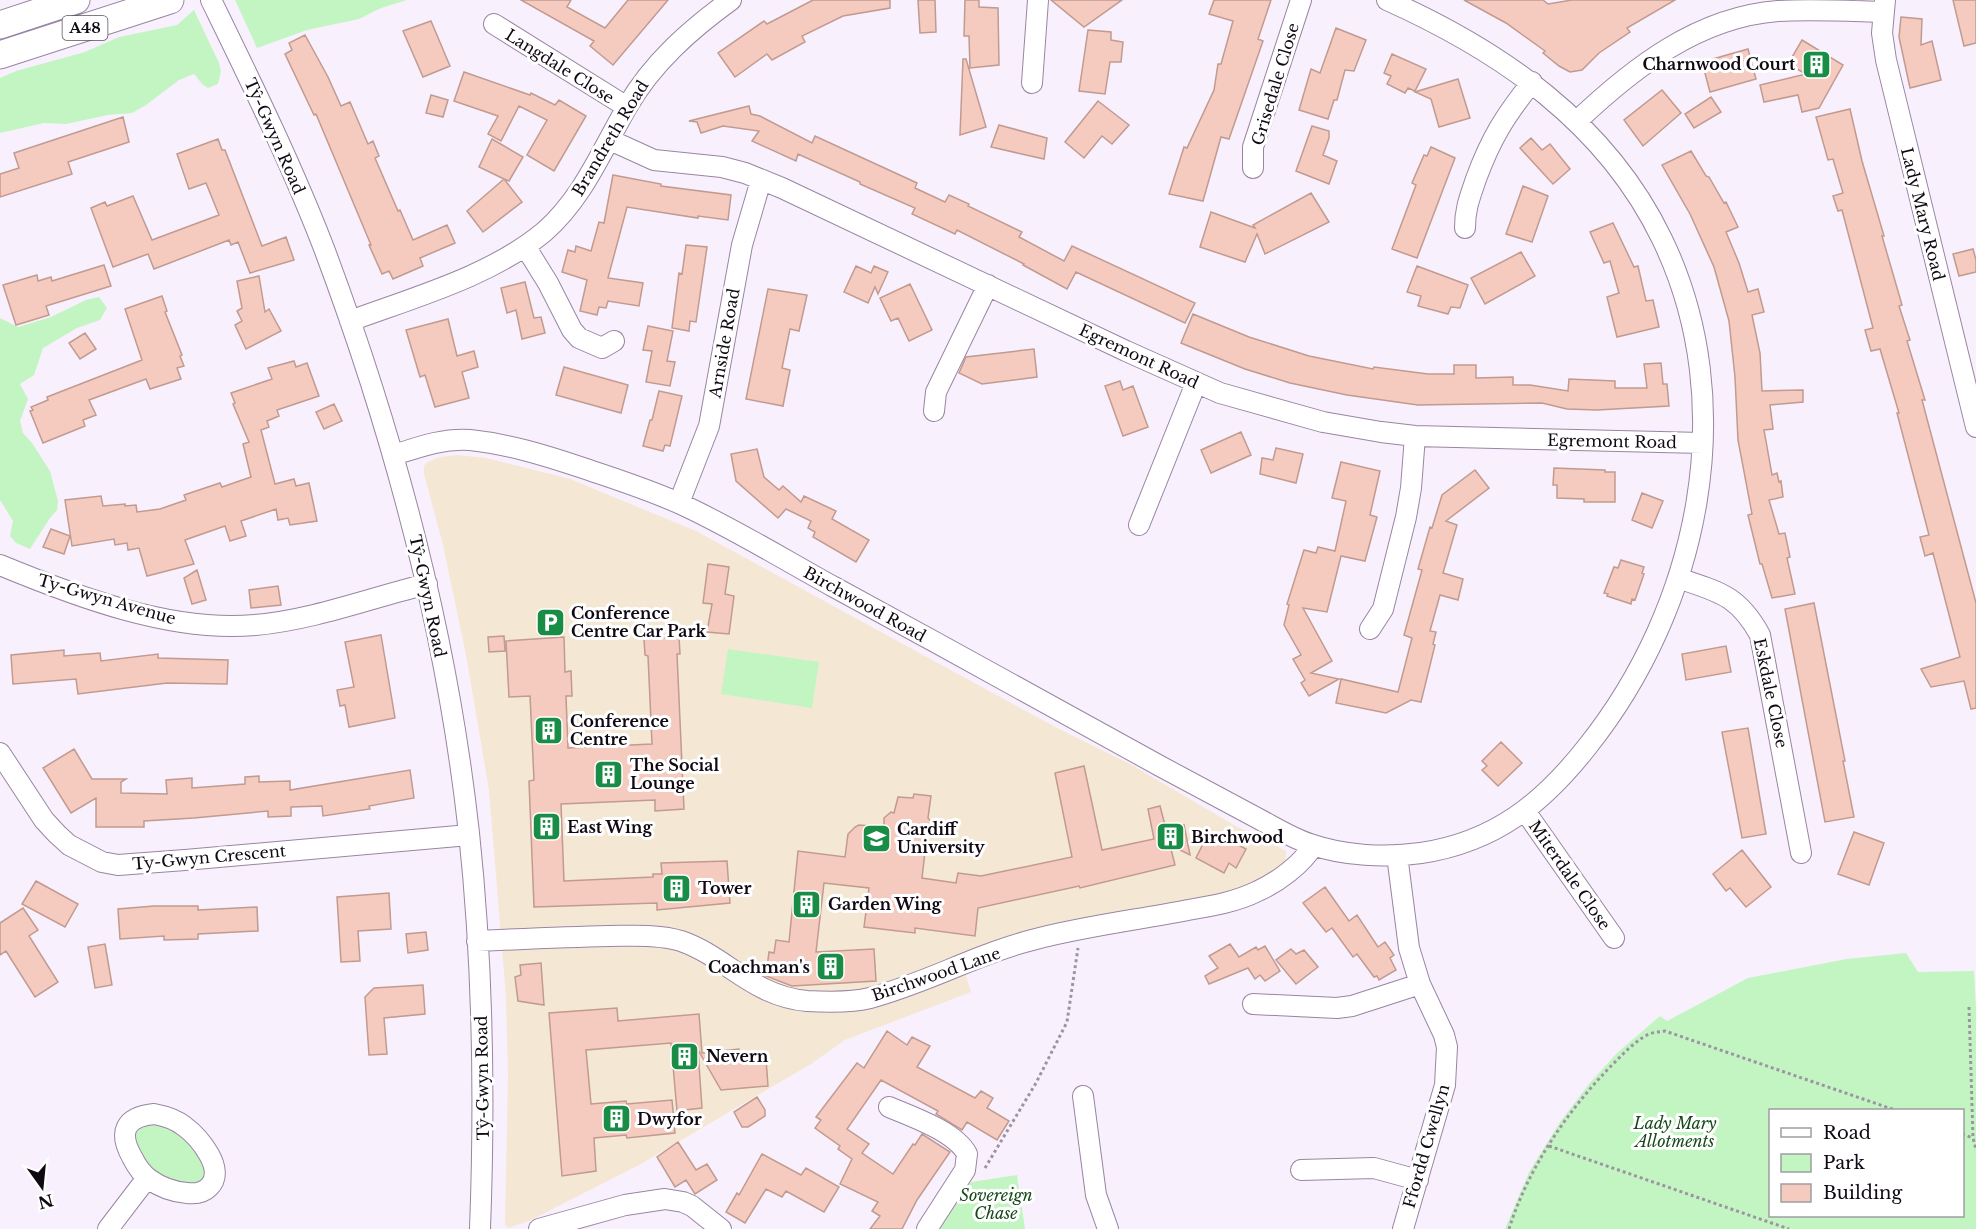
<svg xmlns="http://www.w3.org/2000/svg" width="1976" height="1229" viewBox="0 0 1976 1229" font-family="'Libre Baskerville',serif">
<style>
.education{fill:#f4e8d4}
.green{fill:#c3f5c2;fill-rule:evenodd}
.building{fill:#f5cbc0;stroke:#c19a90;stroke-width:1.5}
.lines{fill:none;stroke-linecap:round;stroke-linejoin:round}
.minor-casing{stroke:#9985a3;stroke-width:22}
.highway-casing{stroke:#9985a3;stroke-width:29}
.path{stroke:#9d94a1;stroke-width:3;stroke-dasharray:3 3;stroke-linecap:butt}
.minor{stroke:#fff;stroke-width:20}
.highway{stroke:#fff;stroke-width:27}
.labels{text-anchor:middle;stroke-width:6;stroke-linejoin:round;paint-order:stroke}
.shield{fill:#fff;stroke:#58535a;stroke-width:1.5}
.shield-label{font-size:15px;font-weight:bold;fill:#100914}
.poi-label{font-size:16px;font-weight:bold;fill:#100914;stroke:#fff;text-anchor:start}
.street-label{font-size:16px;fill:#100914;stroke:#fff}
.park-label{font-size:16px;font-style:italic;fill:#154819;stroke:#fff}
</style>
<rect width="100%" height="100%" fill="#f9f0fd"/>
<path class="education" d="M457,455l29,3 84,21 126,52 363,198 71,35 104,61 52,26v6l-3,10 -48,28 -156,26 -114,52 6,19 -126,48 -34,24 -172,101 -110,56 -21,7 -3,-4 3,-149 -2,-78 -17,-207 -23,-135 -23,-110 -19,-71v-7l2,-4 14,-6z"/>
<path class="green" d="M235,0h172l-26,8 -22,11 -52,11 -50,18z
M194,10l25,53 2,8 -3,13 -10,4 -5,-3 -9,-11 -15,6 -33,25 -14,8 -24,2 -42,9 -22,-1 -44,10v-55l16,-7 69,-19 34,-15 58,-12z
M99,297l8,11 -7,12 -23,8 -34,20 -9,27 -14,9 8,15 -8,22 3,12 9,10 18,28 8,30 -1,9 -7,8 -20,31 -14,-6 -6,-7 3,-15 -13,-21v-182l18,9 33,-10 35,-17z
M728,649l91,13 -7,46 -91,-14z
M1906,953l12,19 56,-1 2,38v220h-471l24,-57 31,-50 29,-38 28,-31 43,-37 7,5 81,-43 99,-19zM1770,1110h192v106h-192z
M162,1122c23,16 36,25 44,52l-3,6 -6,5c-33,-3 -63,-18 -62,-56l3,-3z
M1017,1175l8,54h-86l32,-47z"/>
<path class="building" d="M521,0h50l-4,7 38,21 23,-28h40l-55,65 -23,-19 4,-5z
M813,0h77v8l-47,8 -41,20 3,6 -33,18 -5,-6 -32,23 -17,-24 46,-32 3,3z
M918,0h17l1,32 -16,1z
M965,0h14v7l19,1 1,57 -29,3 -1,-32h-5z
M1051,0h71l-38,27z
M1214,0h57l-13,39 5,2 -34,98 -8,-2 -18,64 -34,-7 15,-47 3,1 27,-58 4,-26h3l12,-43 -24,-7z
M1464,0h79l5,4 24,-4h103l-48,28 3,4 -31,21 -17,17 -12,2 -11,-6 -16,-13 2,-2 -39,-28z
M1953,0h23v43l-12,3z
M1901,17l21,2 -1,26 11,-4 9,39 -31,8 -11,-51z
M431,21l19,45 -27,11 -20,-46z
M1336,28l30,12 -12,31 -9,-1 -8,30h-3l-6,19 -29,-9 12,-41 9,4z
M1088,30l23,2v8l12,2 -2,20h-11l-5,32 -26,-3z
M305,35l23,42 13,29 9,-4 18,42 5,-3 6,15 -4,2 23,53 2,-1 13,30 34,-15 8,18 -35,15 3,8 -30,13 -4,-8 -7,3 -13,-29h2l-55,-131 -2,1 -29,-61 7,-4 -3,-7z
M1802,40l41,25 -24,43 -17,4 -4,-17 -34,7 -4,-17 46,-11 -18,-10z
M1748,49l8,30 -46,13 -8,-30z
M1392,54l34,15 -11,22 -7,-3 -3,5 -18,-9 4,-8 -7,-3z
M963,59h3l20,68 -26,8z
M464,72l66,23 1,-2 24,12 4,-5 27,16 -32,55 -27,-16 20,-35 -28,-14 -18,35 -13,-7 10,-18 -44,-15z
M1458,79l12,39 -31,9 -8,-28 -16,-7z
M1662,90l19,23 -38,33 -19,-26z
M431,95l17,5 -5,17 -17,-4z
M1711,97l10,15 -27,16 -9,-14z
M1098,101l31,24 -17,19 -10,-8 -18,22 -19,-16z
M749,106l2,8 9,2 52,27 3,-7 102,47 -2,5 30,14 4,-7 20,9 -1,2 54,26 -3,5 45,24 8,-15 123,57 -10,20 -109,-51 -9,17 -44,-24 1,-1 -67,-34 -2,4 -43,-20 3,-6 -55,-24v-2l-62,-28 -2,7 -44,-20 7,-10 -36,-5 -22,7 -4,-11 -8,-1z
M1850,109l12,52 22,75h-2l20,69 -3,1 11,34 -3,1 18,59h-3l54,203v105l-5,1 -7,-28 -33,6 -10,-18 39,-12 -27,-104 -8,3 -5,-19 9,-2 -32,-122h2l-19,-64 -9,2 -6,-21 8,-2 -31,-118 -4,1 -5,-15 10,-3 -10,-34 -5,1 -12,-43z
M123,117l6,25 -61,20 4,12 -72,23v-23l19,-6 -5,-15z
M999,125l48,13 -3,21 -53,-12z
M1312,126l17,5v7l-6,17 14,6 -8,23 -33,-13z
M1531,138l11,12 8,-6 20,25 -17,15 -33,-36z
M218,139l4,11h3l37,96 24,-9 8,23 -44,13 -12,-31 -7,3 -2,-5 -75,29 -6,-15 -35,13 -22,-59 14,-6 2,4 26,-10 19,44 67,-25 -13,-32 -17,6 -12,-35z
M492,139l31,18 -14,24 -5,-2 18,23 -39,30 -16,-21 37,-32 -25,-12z
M1431,147l24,11 -38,100 -25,-9 24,-64 -4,-2 12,-28 3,1z
M1691,151l15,25 3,1 15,26 2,-1 12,25 -12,5 13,31 9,29 10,-3 6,23 -12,3 8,38 2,38 41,-1v12l-33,3 3,24 -9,1 8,45 5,-2 2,9 2,-1 2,16 -14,3 10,34 6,-1 5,24 -3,1 8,36 -23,4 -10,-34h-2l-12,-49 4,-1 -14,-74 -3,-63 -6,-56 -15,-54 -24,-53 -28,-49z
M613,175l48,9v2l70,9 -3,25 -30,-4v2l-71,-11 -19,71 35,5 -4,23 -31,-5 -2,7 -7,-1 -2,8 -17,-4 7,-31 -25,-8 6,-22 7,2 1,-6 15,5 8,-29 5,1z
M1523,186l25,10 -16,46 -26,-8z
M1311,193l18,29 -64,32 -8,-20 -12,28 -45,-15 11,-35 44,16 -2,-3z
M1613,223l21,44 4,-1 8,35 7,-1 6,27 -42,10 -10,-40 12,-4 -9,-32 -6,2 -14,-31z
M686,245l21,2 -11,75 -6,-1 -1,10 -17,-3 7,-55 3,1z
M1973,249l3,11v12l-17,4 -6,-22z
M1521,252l14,24 -50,28 -14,-26z
M104,265l7,21 -65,20 3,9 -33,10 -13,-40 34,-10 1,6 13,-4 1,4z
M856,266l15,7 3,-7 14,6 -10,22 -3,-7 -7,16 -24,-11z
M1417,266l51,19 -8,23 -9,-1 -3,7 -30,-8 3,-10 -14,-4z
M259,276l6,36 4,-3 12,22 -35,18 -11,-24 7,-4 -5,-10 5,-3 -5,-27z
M525,282l9,36 7,-1 4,16 -23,6 -6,-29 -9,3 -6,-25z
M910,284l22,46 -23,11 -11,-23 -7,3 -11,-23z
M768,289l39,6 -8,36 -9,-2 -8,39 8,2 -7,36 -37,-7z
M162,296l5,15 -2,1 17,43 -2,1 4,10 -7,2 4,11 -31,10 -4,-10 -57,21 7,15 -13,5 2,6 -42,17 -13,-32 3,-1 -2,-3 17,-7 -1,-3 95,-37 -17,-51z
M1193,314l56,23 60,19 64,13 1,-2 54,7h26v-9h22v13l37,-1v8h17l38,6 1,-12 46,2v7h32l-3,-24 17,-1 2,21h4l2,22 -72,4 -30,-1 -25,-6 -124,2 -71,-10 -57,-12 -45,-14 -64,-26z
M448,319l9,37 17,-5 4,16 -16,5 7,26 -34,9 -10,-32 -5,2 -14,-47z
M648,326l25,5 -6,30 8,1 -5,24 -24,-4 6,-31 -9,-1z
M85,333l11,16 -16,10 -11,-16z
M1034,349l3,28 -55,7 -23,-11 7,-16z
M294,361l2,6 11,-4 12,33 -42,14 2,6 -12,5 2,6 -8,3 14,54 19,-5 2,7 13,-3 8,38 -27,4 -2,-7 -10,2 -2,-11 -35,12 5,15 -16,5 -5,-15 -40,14 9,24 -47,12 -8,-28 -11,2 -1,-7 -12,2 -1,-6 -42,7 -7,-46 36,-4 2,10 22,-2v2l11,-1 1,7 23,-3 26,-9 -2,-5 36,-12 2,4 29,-10 -8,-33 6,-2 -16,-38 2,-1 -4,-10 41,-14 -4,-11z
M564,367l64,18 -7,28 -65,-18z
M1120,381l3,9 10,-4 15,41 -25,9 -18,-50z
M659,391l23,5 -12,50 -5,-1 -2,6 -20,-5 7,-26h2z
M334,404l8,17 -18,8 -8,-17z
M1241,432l10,23 -40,18 -10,-23z
M1276,448l27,6 -7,29 -36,-9 2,-16 11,2z
M757,449l7,28 15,13 4,-4 18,16 3,-6 32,15 -4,8 37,21 -13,22 -43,-25 2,-5 -7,-4 3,-7 -25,-12 -8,9 -42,-37 -5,-27z
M1341,462l39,9 -10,44 7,2 -12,44 -24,-5 -14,56 -24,-4 29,53 -21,12 28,6 -30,17 -8,-13 4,-3 -12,-21 8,-4 -17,-30 5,-20 -2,-1 17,-54 12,3 2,-6 17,4 11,-50 -14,-3z
M1554,468l51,2v2h10v30h-31v-3l-27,-1v-13h-4z
M1475,470l14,18 -43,33 11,4 -14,48 20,6 -5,21 -18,-5 -10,36 6,1 -3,12 2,1 -14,57 -10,-2 -25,13 -50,-10 5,-24 57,13 14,-54 -8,-3 18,-65 -4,-1 12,-42 2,1 10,-33z
M1642,493l21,8 -11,27 -20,-8z
M51,529l19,7 -6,18 -21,-7z
M1621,560l23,7 -2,6 2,1 -9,26 -3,-1 -1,5 -24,-8 1,-2 -4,-1 10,-26 4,1z
M708,564l21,3 -4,27 9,2 -5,38 -22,-2 5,-28 -9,-1z
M197,570l9,30 -14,4 -8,-26z
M278,586l3,19 -30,3 -2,-18z
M1814,603l31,158h-2l11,56 -29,5 -40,-213z
M381,635l14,83 -46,9 -4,-22 -5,1 -3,-16 17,-3 -9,-45z
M504,636l1,15 -16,1 -1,-15z
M564,637l1,35 6,-1 1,25h-6l2,52 84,-4 -4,-88 -3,-1 -1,-16 35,-2 1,17h-3l7,155 -29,2v-11l-94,4 3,77 89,-4v-3h9l-1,-11 66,-2 3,42 -73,7v-7l-123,4 -5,-126 5,-1 -4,-84 -21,1 -3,-56z
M1726,646l5,26 -45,8 -4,-26z
M64,650v6l36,-3 1,8 57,-7v4l70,2 -1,24 -60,-1 -89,11 -2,-15 -63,5 -2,-29z
M1748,728l18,106 -24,4 -20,-106z
M1501,742l21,21 -24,23 -16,-16 5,-4 -5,-5z
M74,749l18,30h34l-5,3v11l46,1 -1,-14 26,-2v10l53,-4v-7l14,-1v6l31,-1v9l120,-20 4,28 -45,8 1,3 -47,7 -1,-10 -31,1v9l-23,1v-6l-74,7 -50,3v6h-48v-29l-25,15 -28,-45z
M1084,766l18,84 52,-11 -6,-30 12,-3 6,23 18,-4 6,30 -20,-10 5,20 -95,23 -1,-2 -101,22 -3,28 -60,-8v5l-51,-6 5,-39 -45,-5 -8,69 58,-3 2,32 -84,5 -26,-10 3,-24 5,1 2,-13 13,2 9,-91 47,6 3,-23 7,-7 4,-2 25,2v-9l7,-6 3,1 4,-16 15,1 1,-4 17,2 -3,22 5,6 -1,8 -5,3 -5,43 34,5 2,-10 23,3 91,-19 -17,-84z
M1854,832l30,11 -15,42 -31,-11z
M1217,833l29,16 -10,19 -7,-5 -5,10 -28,-15 10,-20 7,3z
M1742,850l29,37 -25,20 -16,-19 -4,3 -13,-17z
M36,881l42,23 -13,23 -43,-23z
M1325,887l24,34 8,-6 21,32 7,-5 9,13 -4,3 6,12 -17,10 -2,-4 -3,1 -17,-23 -4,3 -21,-29 -6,4 -23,-29z
M389,893l2,36 -33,2 2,30 -19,1 -4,-65z
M154,906h44v4l59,-3 1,24 -60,3v5l-34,1v-4l-44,3 -2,-30z
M23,908l15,22 -9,6 29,46 -23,15 -29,-46 -6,4v-32z
M426,932l2,18 -20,3 -2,-19z
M105,944l7,41 -17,3 -7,-41z
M1230,944l9,13 17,-10 2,3 7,-4 15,25 -15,10 -5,-6 -5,4 -7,-11 -39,16 -4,-8 13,-8 -9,-12z
M1291,949l5,5 8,-4 14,17 -22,17 -20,-24z
M541,963l3,42 -26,-4 -3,-24 6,-2 -1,-10z
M423,985l2,29 -41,4 3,36 -18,1 -4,-58 9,-9z
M617,1008l1,13 81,-7 3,39 37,-4 2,13 25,-3 2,27 -47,4 -23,-40 4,58 -25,3 -6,-68 -85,7 5,54 35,-3 1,3 45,-4 3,33 -48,5 -1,-3 -32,3 2,33 -34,5 -13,-163z
M887,1031l20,14 5,-8 18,9 -13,21 58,31 6,-7 12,7 -6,10 22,13 -12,19 -30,-18 -5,8 -26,-16 2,-3 -57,-31 -34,49 22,15 -7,9 31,21 20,-30 2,1 7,-11 28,18 -33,48 -15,29h-32l10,-13 -8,-5 6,-9 -38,-18 12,-25 -14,-10 2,-3 -25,-18 6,-8 -5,-3 41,-54 7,5z
M757,1097l8,13v6l-17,11h-6l-8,-15z
M678,1142l18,28 11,-6 10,16 -22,14 -9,-14 -11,7 -18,-30z
M762,1154l39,21 5,-7 33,19 -15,25 -38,-21 -4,6 -16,-8 -21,34 -19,-11 11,-19 2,2z"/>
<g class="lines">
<defs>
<path id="minor" d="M211,0c40,82 81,165 114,251 70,187 122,382 144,582 14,131 16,264 11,396
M1885,0l-3,33 4,27 90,367
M494,24l133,83
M1032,83l6,-83
M1577,121c56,-53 121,-104 201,-110 35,-2 70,0 105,1
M610,140l44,20 68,7 23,6 37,15 344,163 94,42 103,29 58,10 34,4 287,7
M1253,168v-21l48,-147
M1465,228c0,-20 5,-31 11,-49 15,-41 29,-63 56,-97
M525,246l23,37 24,47 7,8 23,10 12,-7
M350,321c65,-24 141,-45 194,-89 39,-34 58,-82 83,-125 25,-44 64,-78 104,-107
M934,411l2,-19 52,-107
M394,455c25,-8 49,-17 76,-15 38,4 74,15 110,27 35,12 71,23 105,39 51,24 100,54 149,81 109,59 217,119 326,179 33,18 66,35 99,53 17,9 33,19 51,25 34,12 76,14 111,9 74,-11 122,-50 166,-106 112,-140 155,-343 75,-508 -56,-116 -161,-188 -275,-239
M679,503l30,-77 33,-181 19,-65
M1139,525l57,-142
M0,565c75,31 172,68 255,60 58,-5 115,-27 172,-41
M1678,578c41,14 60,17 82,57l41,218
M1370,629l13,-20 23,-92 5,-29 4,-52
M0,753l44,67 13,14 12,11 33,17 16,3 67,-5 284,-25
M1525,811l89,127
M1397,855l12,93 11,36 24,51 3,12 -2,38 -42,144
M477,941c44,-2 88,-4 132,-5 23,0 49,-2 72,5 46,16 71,55 126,60 19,1 44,2 63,-3 57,-15 109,-45 166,-59 50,-13 101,-19 152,-29 24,-4 48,-8 70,-19 20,-9 44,-27 55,-45
M1253,1004l84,4 15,-2 68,-22
M1083,1096l13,99 12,34
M889,1107c22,9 67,25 78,47l-2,16 -38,59
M154,1114c11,2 21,5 30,12 15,11 43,44 25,61 -6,6 -14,7 -22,6 -13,-1 -27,-6 -38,-14 -7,-5 -13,-14 -17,-22 -14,-25 -7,-40 22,-43z
M1301,1170l73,-2 44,12
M108,1229l39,-51
M539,1229l86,-24 40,-6 18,3 9,4 29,23"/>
<path id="highway" d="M0,25l76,-25
M0,55l170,-55"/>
</defs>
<use href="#minor" class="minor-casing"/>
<use href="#highway" class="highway-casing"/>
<path class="path" d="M1969,1007l4,131 3,11
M1962,1134l11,4
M1549,1146l240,83
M985,1168l51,-85 31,-61 11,-74
M1509,1229c19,-61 59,-119 103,-164 11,-11 21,-22 35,-30 6,-3 12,-3 18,-4l230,79"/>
<use href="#minor" class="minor"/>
<use href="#highway" class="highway"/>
</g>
<defs>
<symbol id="building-square" viewBox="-11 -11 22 22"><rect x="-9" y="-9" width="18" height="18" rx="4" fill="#198c46" stroke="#fff"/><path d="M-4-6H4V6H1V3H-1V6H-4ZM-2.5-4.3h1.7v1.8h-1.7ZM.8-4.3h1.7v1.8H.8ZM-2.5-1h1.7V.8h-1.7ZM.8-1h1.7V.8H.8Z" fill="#fff"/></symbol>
<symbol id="parking-square" viewBox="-11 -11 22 22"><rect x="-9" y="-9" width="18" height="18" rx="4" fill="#198c46" stroke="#fff"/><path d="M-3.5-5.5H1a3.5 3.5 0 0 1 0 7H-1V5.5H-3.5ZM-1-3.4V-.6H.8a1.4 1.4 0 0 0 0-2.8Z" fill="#fff"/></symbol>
<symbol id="university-square" viewBox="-11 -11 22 22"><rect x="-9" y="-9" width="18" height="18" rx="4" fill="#198c46" stroke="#fff"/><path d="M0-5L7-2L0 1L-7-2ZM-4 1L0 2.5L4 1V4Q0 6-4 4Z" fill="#fff"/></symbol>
</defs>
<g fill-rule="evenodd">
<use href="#building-square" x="1800" y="48" width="33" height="33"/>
<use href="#parking-square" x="534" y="606" width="33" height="33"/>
<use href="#building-square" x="532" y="714" width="33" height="33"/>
<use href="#building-square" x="592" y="758" width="33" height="33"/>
<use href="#building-square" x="530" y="810" width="33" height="33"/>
<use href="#building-square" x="1154" y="820" width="33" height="33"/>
<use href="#university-square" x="860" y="822" width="33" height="33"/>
<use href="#building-square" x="660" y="872" width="33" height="33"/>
<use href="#building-square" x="790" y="888" width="33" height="33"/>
<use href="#building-square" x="814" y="950" width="33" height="33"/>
<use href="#building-square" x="668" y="1040" width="33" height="33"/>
<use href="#building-square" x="600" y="1102" width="33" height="33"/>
</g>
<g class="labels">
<rect class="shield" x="62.5" y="16" width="45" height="24" rx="4.5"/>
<g class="shield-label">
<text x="85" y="33">A48</text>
</g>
<g class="poi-label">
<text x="1795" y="70" text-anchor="end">Charnwood Court</text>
<text x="571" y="619">Conference<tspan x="571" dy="18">Centre Car Park</tspan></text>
<text x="570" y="727">Conference<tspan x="570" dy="18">Centre</tspan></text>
<text x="630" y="771">The Social<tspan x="630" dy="18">Lounge</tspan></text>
<text x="567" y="833">East Wing</text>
<text x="897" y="835">Cardiff<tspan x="897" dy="18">University</tspan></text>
<text x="1191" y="843">Birchwood</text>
<text x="698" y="894">Tower</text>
<text x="828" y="910">Garden Wing</text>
<text x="810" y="973" text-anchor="end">Coachman's</text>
<text x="706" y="1062">Nevern</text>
<text x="637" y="1125">Dwyfor</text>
</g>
<g class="street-label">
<text transform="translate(560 66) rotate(32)" y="6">Langdale Close</text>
<text transform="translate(1275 84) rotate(-73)" y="6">Grisedale Close</text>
<text transform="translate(275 136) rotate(66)" y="6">Tŷ-Gwyn Road</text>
<text transform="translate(610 138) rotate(-59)" y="6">Brandreth Road</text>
<text transform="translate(1923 214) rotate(76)" y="6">Lady Mary Road</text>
<text transform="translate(724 343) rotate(-80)" y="6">Arnside Road</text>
<text transform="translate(1139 356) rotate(25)" y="6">Egremont Road</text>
<text transform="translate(1612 441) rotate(1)" y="6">Egremont Road</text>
<text transform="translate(428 596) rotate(78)" y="6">Tŷ-Gwyn Road</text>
<text transform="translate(107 599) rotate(16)" y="6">Ty-Gwyn Avenue</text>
<text transform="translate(865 604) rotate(29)" y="6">Birchwood Road</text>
<text transform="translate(1771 693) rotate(78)" y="6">Eskdale Close</text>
<text transform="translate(209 857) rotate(-5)" y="6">Ty-Gwyn Crescent</text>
<text transform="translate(1570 875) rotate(55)" y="6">Miterdale Close</text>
<text transform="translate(936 974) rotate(-19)" y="6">Birchwood Lane</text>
<text transform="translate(482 1078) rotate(-91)" y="6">Tŷ-Gwyn Road</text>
<text transform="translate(1426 1146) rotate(-74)" y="6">Ffordd Cwellyn</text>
</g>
<g class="park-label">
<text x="1675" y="1129">Lady Mary<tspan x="1675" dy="18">Allotments</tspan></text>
<text x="996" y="1201">Sovereign<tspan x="996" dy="18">Chase</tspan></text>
</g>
</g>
<rect x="1769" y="1109" width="195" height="108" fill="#ffffff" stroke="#9f9da1" stroke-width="1.5"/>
<rect x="1781" y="1128" width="30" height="9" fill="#ffffff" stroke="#9f9da1" stroke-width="1.5"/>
<text x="1823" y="1139" font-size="18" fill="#100914">Road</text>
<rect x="1781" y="1154" width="30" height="18" fill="#c3f5c2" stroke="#9f9da1" stroke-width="1.5"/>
<text x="1823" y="1169" font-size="18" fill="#100914">Park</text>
<rect x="1781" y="1184" width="30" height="18" fill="#f5cbc0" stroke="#9f9da1" stroke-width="1.5"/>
<text x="1823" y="1199" font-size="18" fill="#100914">Building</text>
<g transform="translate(42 1187) rotate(165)" stroke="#ffffff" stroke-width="4.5" paint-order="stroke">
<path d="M0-4.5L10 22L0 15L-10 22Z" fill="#100914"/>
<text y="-9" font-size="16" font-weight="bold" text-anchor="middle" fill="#100914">N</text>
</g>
</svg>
